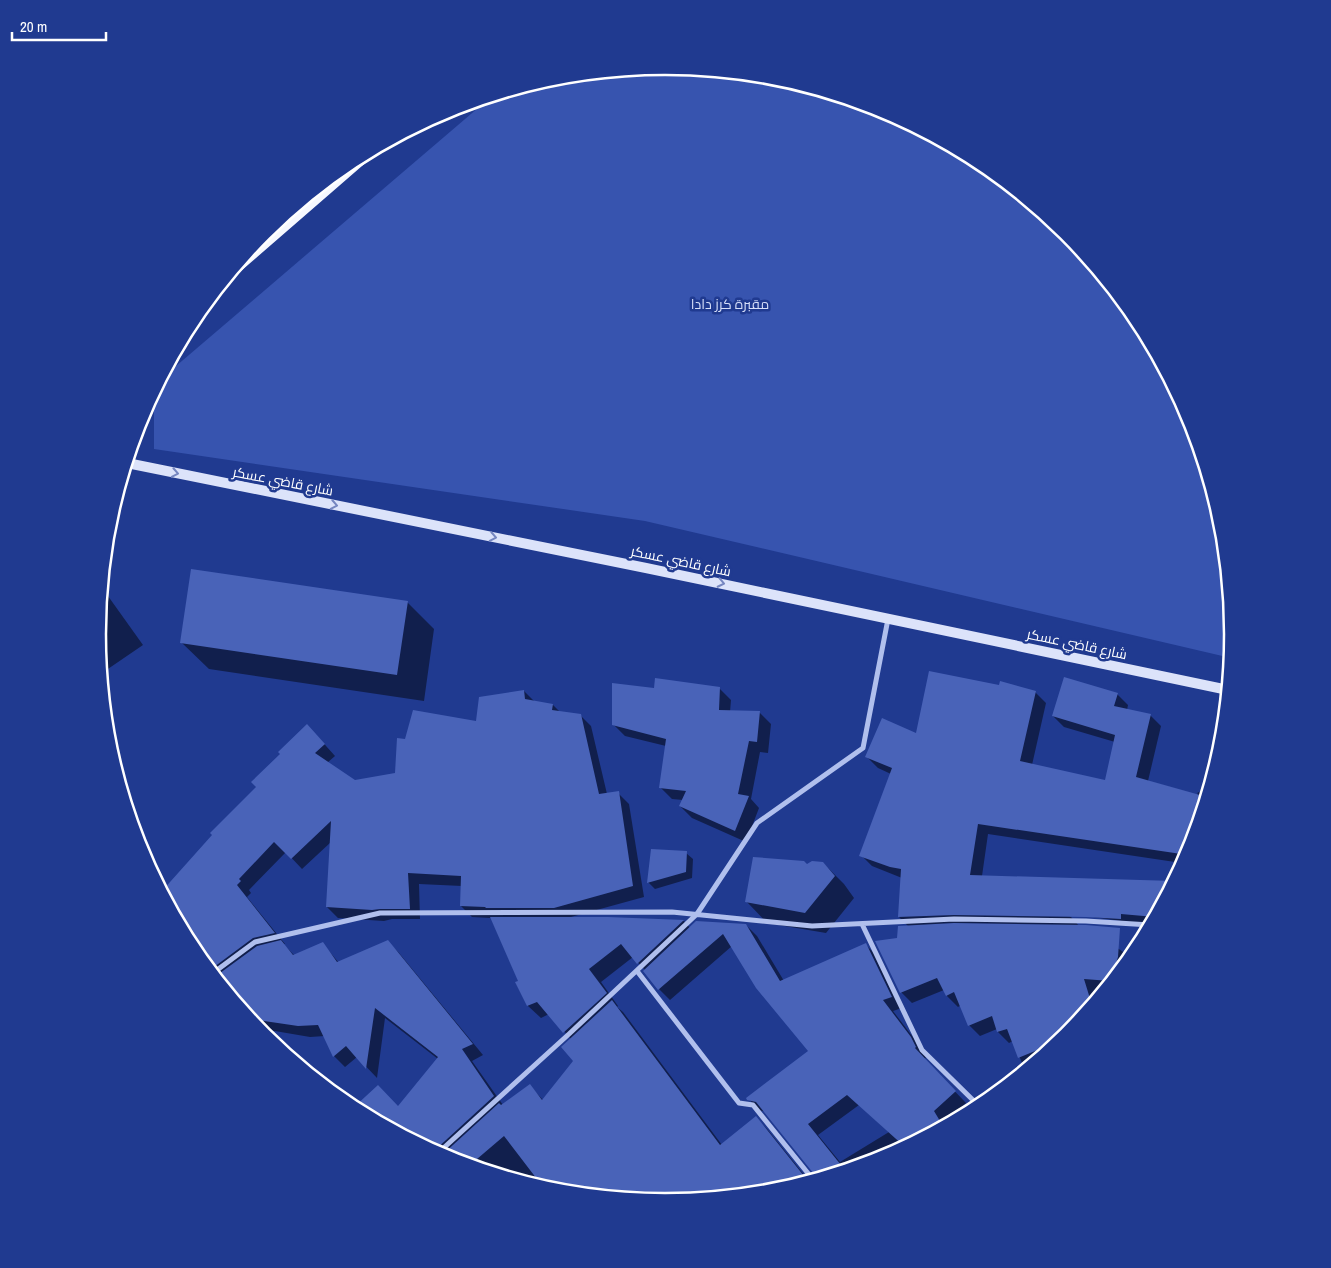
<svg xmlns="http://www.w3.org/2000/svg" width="1331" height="1268" viewBox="0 0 1331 1268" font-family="'Archivo Narrow',Cairo,sans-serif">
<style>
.green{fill:#3754af}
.shadow{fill:#0007;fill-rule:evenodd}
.building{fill:#4963b8}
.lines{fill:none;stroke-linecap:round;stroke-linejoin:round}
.minor{stroke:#b0bfed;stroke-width:5}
.secondary{stroke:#dce3fa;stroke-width:10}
.primary{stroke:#f6f8ff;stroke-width:12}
.oneway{stroke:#7586c0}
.labels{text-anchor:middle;stroke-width:5;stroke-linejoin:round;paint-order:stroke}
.park-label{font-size:14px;fill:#d6def9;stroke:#203a90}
.street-label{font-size:14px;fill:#fff;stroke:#203a90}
.rim{fill:none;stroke:#fff;stroke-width:2.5}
</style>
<rect width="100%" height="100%" fill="#203a90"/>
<path class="green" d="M666,66l111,11 106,33 98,52 86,71 71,86 52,98 32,107 11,110 -2,24 -586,-137 -491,-72v-57l8,-14 330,-282 63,-19z"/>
<path class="shadow" d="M102,590l6,6 35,49 -41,28 -4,-39z
M407,602l27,27 -10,72 -215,-32 -27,-26z
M719,688l12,12 -1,12h29l12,12 -3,29 -8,-1 -9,47 8,9 -13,34 -54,-24 -12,-12 3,-6 -11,-1 -12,-12 6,-41 -41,-10 -12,-12 42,-35z
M524,691l11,11 18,3 8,8 19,2 11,11 16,68 11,-1 11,11 15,93 -73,20 113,4 6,7 56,-3 11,11 27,45 82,-36 11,11 25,52 -9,3 29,38 4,9 -2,1 42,44 -22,20 2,2 -63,34 -66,20 -1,-5 -50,-62 -7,-2 -11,-12 62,-47 -78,-105 -62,54 -11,-11 -14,-19 -12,-13 -32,25 17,24 -1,1 6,5 99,133 34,-27 11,11 42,52 -33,10h-222l-106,-33 -93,-50 43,-1 40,-48 -53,-41 -8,60 -20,-21 -12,10 -11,-11 -9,-20 -15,1 -41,-7 -6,4 -70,-85 125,-212 17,19 -8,7 28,18 41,-7 9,-34 72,-18zM331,842l-4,65 11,11 46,3 8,-2h28l-1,-35 43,2 -1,20 11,11 19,1 28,64 -3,1 12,23 13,12 8,-4 22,25 3,22 -31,39 -13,-14 -27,19 -31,-44 11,-6 -84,-102 -11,-11 -49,21 -16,-19 -28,12 -12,-12h2l-38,-47 4,-4 -2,-3 37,-38 16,17zM859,1105l30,27 -49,30 -22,-27z
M1035,692l11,11 -14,62 74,16 9,-39 -51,-15 -11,-11 64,-22 11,11 -1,5 23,5 11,11 -13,55 49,14 1,-3 6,2 6,-8 -20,66 -16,30 1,-20 -187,-28 -6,42 191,6 -22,43 -87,-12 7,4 9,10h5l46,30 -64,79 -42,34 -12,-29 -4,2 -11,-11 -1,-3 -17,7 -11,-11 -8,-20 -3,2 -11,-11 -3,-6 -32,13 -11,-11 -3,-52 11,-13 -10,-10 3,-39 -30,-12 -11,-11 30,-81 -13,-6 -11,-11 50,-22z
M686,853l7,6 -1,19 -37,11 -7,-7z
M823,863l21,21 10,14 -28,35 -59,-10 -20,-21z"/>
<path class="building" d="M191,569l217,32 -11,74 -217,-32z
M929,671l70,14 1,-4 36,10 -16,70 85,19 10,-45 -63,-19 12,-39 54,16 -4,13 37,8 -15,63 71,20 -19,58 -210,-31 -8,51 204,6 -19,36 -34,-3v5l-35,-2 -132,-2 -56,2 3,-48 -11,-2 -31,-11 33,-88 -27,-11 17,-39 34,15z
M655,678l65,9 -1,23 41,1 -3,31 -8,-1 -11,53 11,2 -14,35 -56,-25 7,-15 -27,-3 7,-49 -54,-14v-42l42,5z
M524,690l1,9 28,5 -1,6 29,4 18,80 20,-3 14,95 -79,22h-68l-1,-1 -25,-1 1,-30 -53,-3 2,36h-30l-8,1 -46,-3 5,-86 -40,38 -17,-17 -35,37 2,2 -4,4 38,48 -22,5 -43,32 -17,-21 -31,-58 50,-56 -2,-2 46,-46 -5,-5 29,-28 -2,-2 29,-28 18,20 -10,9 40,27 40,-7 2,-35 8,1 8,-29 63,11 3,-24z
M651,849l36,2 -1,21 -39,11z
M753,857l51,4 3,3 5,-3 11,1 12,14 -30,37 -60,-11z
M490,917h118l76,3 -47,44 -16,-20 -32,25 18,24 -44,40 -26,-31 -10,4 -12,-24 3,-1z
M696,921l50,3 34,57 86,-38 26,54 -9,3 28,37 5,10 -1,1 41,43 -22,20 9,15 -38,21 -58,-52 -39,29 37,46 -29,9 -2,-5 -58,-72 -9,-2 -1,-2 62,-47 -52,-63 -33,-54 -65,56 -15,-19z
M954,923l132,2 34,3 -2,29 -8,24 -26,-2 8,26 -25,30 -23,19 -4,-5 -22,9 -11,-29 -10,3 -5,-16 -24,10 -14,-34 -8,4 -9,-18 -37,15 -25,-52 22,-3 1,-12z
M281,940l12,15 30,-13 14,20 51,-22 85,104 -11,5 32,47 -60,55 -81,-43 25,-23 20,21 40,-49 -63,-49 -9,61 -20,-23 -13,11 -15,-32 -20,1 -48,-7 -34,-43 41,-30z
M612,1000l108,145 36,-29 52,65 -32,10 -110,11 -112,-11 -11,-4 -39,-51 -34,29 -22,-7 -6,-3 57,-52 2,2 29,-21 12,16 31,-39 -12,-14z"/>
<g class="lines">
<path class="minor" d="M862,924l60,126 58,57
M637,971l102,132 14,2 58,72 1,3
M213,973l42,-31 125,-29 292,-1 140,14 142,-7 132,2 64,4
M438,1153l131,-119 128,-120 60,-91 106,-75 25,-129"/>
<path class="secondary" d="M127,463l519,105 582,122"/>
<path class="primary" d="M233,270l136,-118"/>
</g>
<defs><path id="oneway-chevron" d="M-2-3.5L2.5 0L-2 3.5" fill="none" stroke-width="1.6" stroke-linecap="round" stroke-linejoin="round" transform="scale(1.25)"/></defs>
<g class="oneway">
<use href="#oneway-chevron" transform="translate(175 473) rotate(11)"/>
<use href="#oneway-chevron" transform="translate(334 505) rotate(11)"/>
<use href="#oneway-chevron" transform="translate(493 537) rotate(11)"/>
<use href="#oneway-chevron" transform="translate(721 583) rotate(12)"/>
</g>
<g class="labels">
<g class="park-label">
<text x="730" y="309">مقبرة كرز دادا</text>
</g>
<g class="street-label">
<text transform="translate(283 481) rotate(11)" y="5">شارع قاضي عسكر</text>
<text transform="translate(681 561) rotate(12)" y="5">شارع قاضي عسكر</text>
<text transform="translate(1077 644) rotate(12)" y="5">شارع قاضي عسكر</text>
</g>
</g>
<path d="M0 0H1331V1268H0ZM106 634a559 559 0 1 1 1118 0a559 559 0 1 1-1118 0Z" fill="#203a90" fill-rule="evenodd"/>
<path class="rim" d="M106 634a559 559 0 1 1 1118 0a559 559 0 1 1-1118 0Z"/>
<path d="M12 32v8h94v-8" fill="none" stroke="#ffffff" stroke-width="2.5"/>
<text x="20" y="32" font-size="15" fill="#ffffff" stroke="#203a90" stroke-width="4" paint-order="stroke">20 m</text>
</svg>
